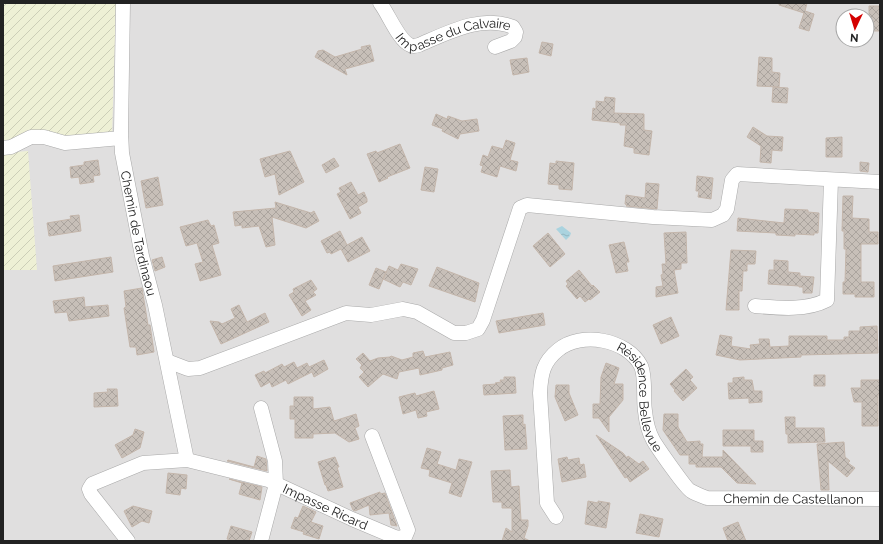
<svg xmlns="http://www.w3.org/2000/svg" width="883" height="544" viewBox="0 0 883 544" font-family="Raleway,sans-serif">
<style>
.residential{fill:#e0dfdf;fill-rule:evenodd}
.farmland{fill:url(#farmland-furrows)}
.water{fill:url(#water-ripples)}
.building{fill:url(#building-cross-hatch);stroke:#c4b6ab}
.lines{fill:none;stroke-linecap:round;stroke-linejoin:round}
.minor-casing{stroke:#a9a9a9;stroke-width:15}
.minor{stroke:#fff;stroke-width:14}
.labels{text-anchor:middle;stroke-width:3;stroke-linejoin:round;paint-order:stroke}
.street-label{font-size:13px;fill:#222;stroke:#fff}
</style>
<defs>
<pattern id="farmland-furrows" width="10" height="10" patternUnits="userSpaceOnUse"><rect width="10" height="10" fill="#eef0d5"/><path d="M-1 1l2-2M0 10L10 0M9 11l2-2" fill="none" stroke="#ccceb7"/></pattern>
<pattern id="water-ripples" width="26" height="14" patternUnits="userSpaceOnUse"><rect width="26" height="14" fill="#aad3df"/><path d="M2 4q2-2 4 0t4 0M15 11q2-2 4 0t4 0" fill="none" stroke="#92b5bf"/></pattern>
<pattern id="building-cross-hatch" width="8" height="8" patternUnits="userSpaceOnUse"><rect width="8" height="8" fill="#c7bfb8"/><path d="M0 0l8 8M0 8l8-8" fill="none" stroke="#aba49e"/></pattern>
</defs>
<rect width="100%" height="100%" fill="#f2efe9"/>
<path class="residential" d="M3,3h877v538h-877zM843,16h24v24h-24z"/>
<path class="farmland" d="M3,3h113l-4,133 -109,9z
M28,151l9,119h-34v-117z"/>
<path class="water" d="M562,226l9,7 -1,3 -4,4 -10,-11z"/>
<path class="building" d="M779,3h28l-2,8 9,3 -5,17 -10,-3 5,-15 -25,-8z
M869,6h10l1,25h-11z
M542,42l11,2 -2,12 -12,-3z
M370,45l4,16 -29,8 2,6 -32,-18 3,-6 5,-1 12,7 27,-8 -1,-2z
M759,57l13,1v14l8,1 -1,14 -22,-1z
M527,58l2,14 -16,3 -3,-15z
M773,87l15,1 -1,15 -15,-1z
M605,97l10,1 -1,15 30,1v16l8,1 -3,24 -15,-2v-5l-10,-2 2,-21h-6v-2l-28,-3 1,-12 3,1v-8l8,1z
M436,114l11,5 1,-3 14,5 15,-2 2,12 -19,3 -2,5 -16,-8 1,-2 -11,-4z
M753,127l14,9 16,1 -1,14 -10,-1 -1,13 -11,-1 1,-16 -14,-9z
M842,137v20h-16v-19z
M506,140l9,3 -5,17 8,2 -2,9 -16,-5 -3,11 -16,-5 2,-6 -3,-1 3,-10 5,2 4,-11 11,3z
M400,144l10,24 -23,9 1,1 -9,4 -12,-28 9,-3 1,2z
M290,151l14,31 -25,13 -4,-21 -10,3 -5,-18z
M334,158l5,8 -13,7 -4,-8z
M98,160l2,15 -7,1 1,6 -14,2 -1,-7 -8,1 -1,-11 14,-2v-3z
M556,161l18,2 -2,27 -13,-1v-4l-11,-1 2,-21 6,1z
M860,162l9,1 -1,9 -8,-1z
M425,167l13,2 -4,23 -13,-2z
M697,176l16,2 -2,21 -13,-2 1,-6h-3z
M158,177l5,28 -17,3 -5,-27z
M351,182l7,13 6,-3 3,7v3l-9,5 3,6 -11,6 -13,-25 4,-2 -2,-4z
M646,183l13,1 -2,25 -31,-3 1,-1 -2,-1 1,-9 19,3z
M843,196h10l-1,22 17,1v13h9v12h-17v38h13v15h-19v-3h-12v-12h2l1,-33h-2v-18h-2z
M275,202l36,11 3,-2 5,10 -13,7 -34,-11 3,28 -9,2 -7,-21 -17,2v-3l-7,1 -2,-14 43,-4z
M785,209l23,1v2l11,1 -1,20h-4v2l-19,-1v2l-19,-1v-2l-39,-2 1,-13 46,5z
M79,215l2,16 -32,5 -2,-13 24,-4 -1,-3z
M208,220l3,6 3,-1 5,18 -7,2 9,30 -21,6 -5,-17 8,-2 -6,-19 -11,3 -6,-19z
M340,231l7,14 15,-8 8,14 -22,11 -7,-13 -10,5 -1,-2 -3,1 -6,-12z
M686,232l1,31h-6v6l-7,1 4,23 -22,4v-10l7,-1 -2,-11 2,-1 -1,-10h4l-2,-31z
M548,233l17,21 -15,13 -17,-21z
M624,242l5,20h-3l2,9 -12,2 -7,-28z
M731,250l25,1 -1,13h-8v7h-4l-1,20h-3v19h-13z
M111,257l2,15 -58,9 -2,-15z
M162,257l3,10 -10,4 -3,-11z
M774,260l14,1v11l12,1v3l14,1 -2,16h-9v-6h-4v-1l-31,-2 1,-14h5z
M401,264l17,5 -7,16 -8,-3 -3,5 -17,-8 6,-13 9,4z
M437,267l42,16 -4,19 -46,-16z
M376,268l10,4 -7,17 -10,-4z
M579,270l13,16 1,-1 7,7 -10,8 -1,-1 -4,3 -5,-6 -3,3 -11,-13 2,-2 -2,-3z
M311,280l6,9 -4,3 3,3 -11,6 6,9 -9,6 -13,-21 5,-3 -1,-3z
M142,288l6,37h2l4,27 -17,3 -1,-8h-6l-6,-39 2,-1 -2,-16z
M84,297l1,10 23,-2 1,11 -40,5 -2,-9 -12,1 -2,-12z
M239,305l8,17 18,-9 4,9 -48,22 -11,-23 9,1 3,2 13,-6 -4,-9z
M543,313l2,12 -46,8 -3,-12z
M671,317l8,19 -18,8 -8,-19z
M877,326l1,27 -77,2v2l-61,3 -24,-5 4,-20 12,2 -1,9 20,3 -1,-4 10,-1 -1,-5h10l1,8 19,-1v-10h38v4h17v-3h5v-6h11v-4z
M423,351l2,6 25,-5 3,13 -11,3v2l-22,5 -1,-7 -20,4 -2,7 -14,-5 -15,13 -9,-10 5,-5 -4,-4 2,-3 -6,-6 7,-6 7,8 8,-3 12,-1 1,-1 11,4 11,-3v-4z
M324,360l4,9 -14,8 -2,-5 -24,12 -2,-4 -14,7 -2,-5 -9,5 -6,-12 9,-4 1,2 17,-9 2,3 10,-5 3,6 10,-5 2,4z
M606,363l13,5 -5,16h9v16l-14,17v15l-10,-14h-6v-14h7l1,-27z
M686,369l7,8 -3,3 7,8 -14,13 -9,-10 1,-1 -5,-6z
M814,375h11v11h-11z
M504,377h11l1,16 -32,2 -1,-10 13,-1 -1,-1 6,-1 -1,-2h4z
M744,377v3h8l2,11h8v11l-13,1v-5l-20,1 -1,-16h5v-5z
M861,380h19v15h-2v31h-16v-24h-8l-3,-14h10z
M556,385h13v8l9,22 -13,6 -10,-24z
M107,389h10l1,17 -24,1v-14l14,-1z
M434,391l5,18 -13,3 1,4 -9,2 -2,-8 -13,4 -4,-17 16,-4 1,3z
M294,397h19v12l17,-2 4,14 22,-7 3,12 -4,2 4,11 -10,3 -14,-9 -22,1v4h-18v-19h-5v-13h4z
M664,414h14v13l9,15 13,-1v3h3l-1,13h21v-7l33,34 -19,-1 -16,-16h-25v-3h-7v-9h-9l-17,-25z
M523,415v10l2,-1 2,25 -22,1 -2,-34z
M785,417h10v11h29l1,14 -37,1v-9h-2z
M135,429l9,3 -4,16 -18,10 -7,-13 18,-10z
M723,430h31v11h9v11h-12v-6h-28z
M596,435l27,18 4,5 1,-2 11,8 4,-3 6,8 -19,13 -3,-5 -2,1z
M844,442l1,15 5,4 -2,2 7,5 -8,9 -19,-16 1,29h-8l-4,-46z
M427,448l14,4 -4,12 19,6 3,-11 13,3 -11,35 -12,-4 3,-10 -23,-7 1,-6 -9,-2z
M257,456l9,3 1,12 -40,-10 1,-1 26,7z
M335,457l4,10h-2l6,20 -15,4 -2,-6h-1l-7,-23z
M567,457l1,3 11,-2 1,7 4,-1 2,13 -24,5 -4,-23z
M510,470l1,17 8,-1 2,34h7v6l-4,12 6,3h-28l4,-13 6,4v-24h-10v-6h-9l-2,-31z
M168,473l19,2 -1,14 -5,-1 -1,7 -14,-2z
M229,479l33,8 -2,13 -21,-6 3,-11z
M380,492v2l5,-1 12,33 -6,-1 -2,-12 -19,2 -1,-10 -14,6 -2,-1 -3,-7z
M588,501l10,2v-2l12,2 -4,25 -21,-4z
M133,506l19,5 -3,12 -7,-2 -10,6 -8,-16z
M303,506l13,6 -5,10 12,4 -4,13 -16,-5 1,-2 -13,-4 4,-11 3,1z
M640,514l23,5 -4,18 -23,-4z
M738,522l8,19h-18l-5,-13z
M231,526l21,6 -3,9h-14l-8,-2z"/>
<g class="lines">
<defs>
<g id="minor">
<path id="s1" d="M123,3l-2,128 1,22 20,103 13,49 32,155"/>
<path id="s2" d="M380,3c8,10 19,38 30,42 3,2 6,1 9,0 28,-12 63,-31 94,-18l3,5 -1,5 -4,4 -16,6"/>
<path d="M3,148l8,-1 20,-10h13l21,6 56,-5"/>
<path d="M755,306c23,2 51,5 72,-6l4,-120"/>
<path d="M167,361l21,8 12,-1 146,-55 25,2 32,-6 14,3 37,21h12l12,-4 5,-9 37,-112 7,-3 126,12 59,3 11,-5 4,-6 5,-29 5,-6 143,8"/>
<path d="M261,408l14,53 1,23 -15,57"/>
<path id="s3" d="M556,517l-9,-14 -7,-110c1,-19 3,-31 18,-43 23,-19 69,-11 83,16 5,11 2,33 4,45 1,10 3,20 8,29 4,7 33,49 38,51 5,3 11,5 16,7l173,1"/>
<path id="s4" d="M128,541l-37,-47 -2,-5 3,-5 51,-21 44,-3 81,20 84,39 45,19 8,-1 3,-7 -36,-94"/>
</g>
</defs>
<use href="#minor" class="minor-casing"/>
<use href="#minor" class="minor"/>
</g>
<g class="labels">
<g class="street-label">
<text dy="5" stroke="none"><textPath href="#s2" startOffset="97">Impasse du Calvaire</textPath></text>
<text dy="5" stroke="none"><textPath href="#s1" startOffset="232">Chemin de Tardinaou</textPath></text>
<text dy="5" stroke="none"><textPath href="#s3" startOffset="298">Résidence Bellevue</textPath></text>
<text dy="5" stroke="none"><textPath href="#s3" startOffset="513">Chemin de Castellanon</textPath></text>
<text dy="5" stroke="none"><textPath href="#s4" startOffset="317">Impasse Ricard</textPath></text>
</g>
</g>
<rect width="883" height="544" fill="none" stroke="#222222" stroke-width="8"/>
<g transform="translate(855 28) rotate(184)"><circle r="19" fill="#ffffff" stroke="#a7a7a7"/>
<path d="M0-3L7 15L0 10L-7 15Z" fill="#d40000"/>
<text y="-6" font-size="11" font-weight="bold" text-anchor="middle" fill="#222222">N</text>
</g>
</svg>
